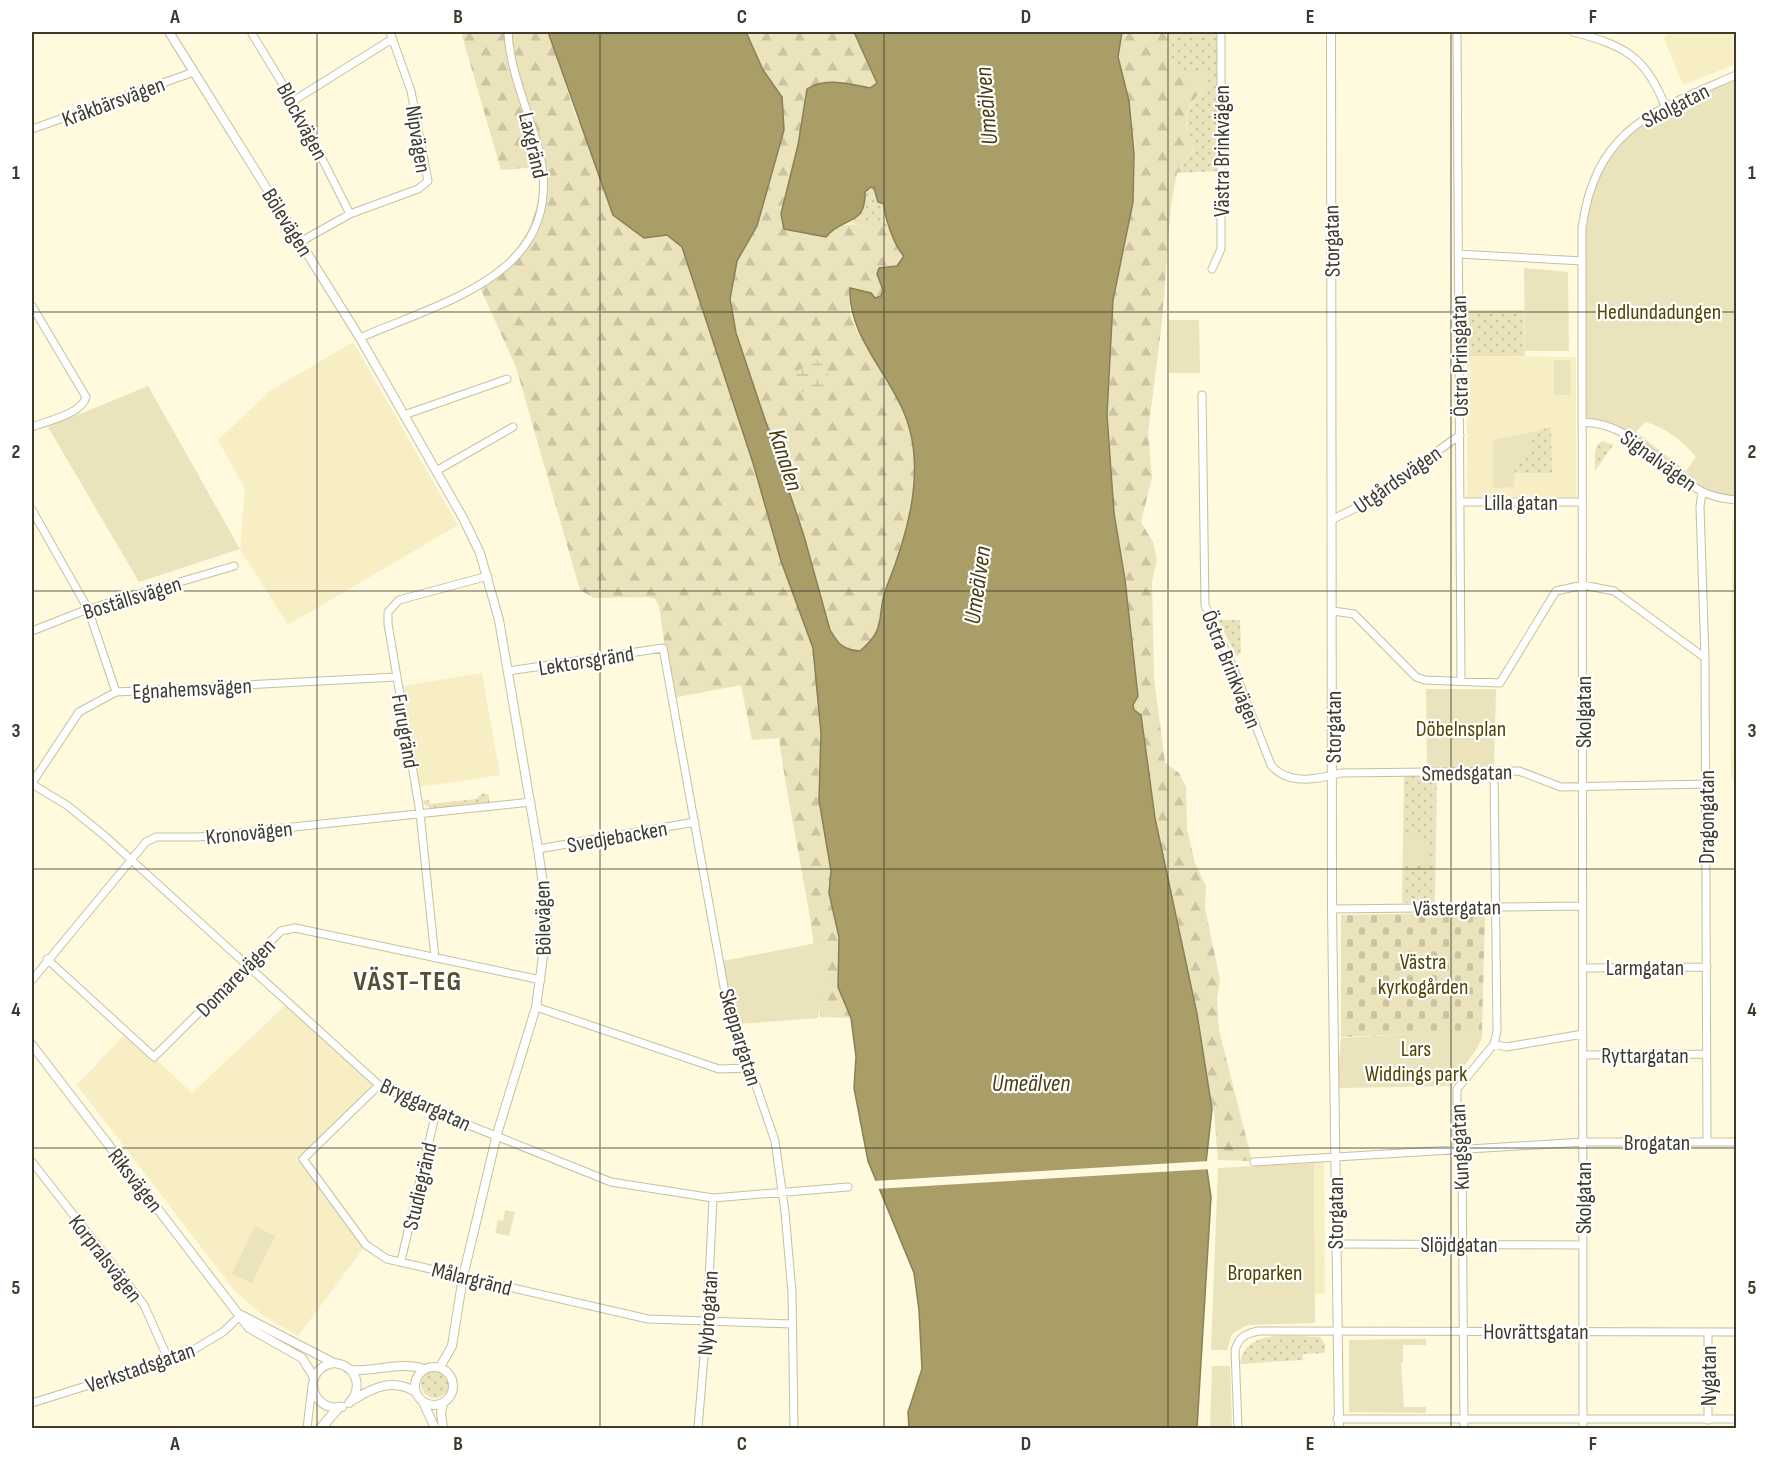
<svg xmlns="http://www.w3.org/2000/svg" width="1768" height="1460" viewBox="0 0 1768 1460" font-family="'Sofia Sans Condensed',sans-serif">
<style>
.built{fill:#f7eec3}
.grass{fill:url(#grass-dots)}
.forest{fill:url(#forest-firs)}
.wetland{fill:url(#wetland-marsh)}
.cemetery{fill:url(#cemetery-stones)}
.park{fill:#ebe3bb;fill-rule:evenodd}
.water{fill:#a99d68;stroke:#898056;stroke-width:1.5}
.pier{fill:#fff9dd}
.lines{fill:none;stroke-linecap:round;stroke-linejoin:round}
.minor-casing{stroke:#c7c09f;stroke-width:9}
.tertiary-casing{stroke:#c7c09f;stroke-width:10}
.secondary-casing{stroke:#c7c09f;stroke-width:11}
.minor{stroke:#fff;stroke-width:7}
.tertiary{stroke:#fff;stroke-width:8}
.secondary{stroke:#fff;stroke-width:9}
.grid{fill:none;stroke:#3e3b2d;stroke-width:1.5;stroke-opacity:0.55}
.labels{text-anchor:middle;stroke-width:4.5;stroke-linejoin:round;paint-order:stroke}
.street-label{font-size:22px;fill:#3e3b2d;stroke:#fff}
.park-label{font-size:22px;fill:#524500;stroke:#fff}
.water-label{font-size:24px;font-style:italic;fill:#463d11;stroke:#fff}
.district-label{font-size:28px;font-weight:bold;letter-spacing:1.5px;fill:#565032;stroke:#fff}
.neatline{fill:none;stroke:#3e3b2d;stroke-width:2}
.grid-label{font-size:20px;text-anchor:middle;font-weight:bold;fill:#3e3b2d}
</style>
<defs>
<pattern id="grass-dots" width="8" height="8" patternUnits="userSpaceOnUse" patternTransform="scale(1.5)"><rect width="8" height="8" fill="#ebe3bb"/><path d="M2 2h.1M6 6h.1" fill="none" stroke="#cbc4a1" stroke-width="1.8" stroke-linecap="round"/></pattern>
<pattern id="forest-firs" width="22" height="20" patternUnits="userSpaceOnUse" patternTransform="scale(1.5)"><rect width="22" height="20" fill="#ebe3bb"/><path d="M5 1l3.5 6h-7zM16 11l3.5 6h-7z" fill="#cbc4a1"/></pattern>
<pattern id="wetland-marsh" width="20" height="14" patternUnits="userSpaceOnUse" patternTransform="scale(1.5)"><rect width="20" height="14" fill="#ebe3bb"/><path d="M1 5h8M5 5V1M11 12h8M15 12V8" fill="none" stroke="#cbc4a1"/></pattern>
<pattern id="cemetery-stones" width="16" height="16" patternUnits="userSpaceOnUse" patternTransform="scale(1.5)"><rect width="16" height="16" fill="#ebe3bb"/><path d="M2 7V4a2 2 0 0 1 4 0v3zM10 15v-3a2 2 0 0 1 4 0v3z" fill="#cbc4a1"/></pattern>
</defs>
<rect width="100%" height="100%" fill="#fff9dd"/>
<path class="built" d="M1667,32h69v32l-53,21 -19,-46z
M353,342l105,183 -170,100 -48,-76 5,-60 -27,-49 52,-49z
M1467,356l109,1v140h-109z
M1732,519h4v260h-5z
M482,673l18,102 -80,12 -17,-101z
M288,1003l91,82 -76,74 63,86 -68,91 -36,-21 -28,-25 -157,-205 50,-53 65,61z
M1324,1162l1,132h-10l-1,-131z"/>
<path class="grass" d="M1171,32h46l2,139 -42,2 17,-24c-13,-28 -9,-41 11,-63l-1,-15 -19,3 -9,-2 -12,-28z
M870,187l4,1 4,13 6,3v8l7,16 -41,-5c12,-9 16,-17 15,-31z
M1466,310h58l1,46h-58z
M1551,427l1,46h-38l1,-12 17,-15v-14z
M1602,441l11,4 -18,26c0,-11 -3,-24 7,-30z
M1218,620h22l1,32 -4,5z
M1404,776h33l-2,126 -33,1z
M483,793l6,2v8l-58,6 -9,-7 6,-3 2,5 46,-5z
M1320,1337l5,7v9l-22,1v6l-63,4c5,-37 53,-27 80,-27z
M421 1384a14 14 0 1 1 28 0a14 14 0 1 1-28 0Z"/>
<path class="forest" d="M461,32h87l28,85 68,121 23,-4 15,13 71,216 28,98 32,87 8,85 -2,67 12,71 -2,22 10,44 -1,50 13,31 -31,-1c-3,-95 -29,-186 -41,-279l-27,2 -11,-55 -69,13 -13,-92 -4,-7 -7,-2 -54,1 -14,-8 -64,-223 -38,-84c41,-24 67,-68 60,-116l-37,3z
M746,32h108l24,51 -8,5 -29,-5 -34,6 -9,56 -1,88 12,-1 17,5 13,-12 33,-1 19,4 7,23 6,5 -7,11 -12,-1 -8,8 6,16 -2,6 -6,2 -4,-5 -22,-5c1,9 0,20 2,28 11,33 38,60 52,92 25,57 6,123 -16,178 -12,29 2,41 -27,65 -17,-1 -22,-7 -30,-21l-38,-131 -56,-166 -6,-34 7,-38 20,-35 27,-97 -2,-32 -19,-27z
M1122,32h49l-7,12 12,28 9,2 19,-3 6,8c-21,27 -33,35 -16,69l-17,25 -6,32 -9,117 -14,110 4,46 -11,44 12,20 4,18 -5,21 2,97 11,85 14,10 7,14 1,42 8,34 11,23 -1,22 15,72 -3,18 2,32 33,131 -34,-1 -4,-47 -59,-295 -14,-102 -7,-6 -1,-5 5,-10 -13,-115 -11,-67 -7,-98 6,-115 20,-98 1,-48 -5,-53 -11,-44z"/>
<path class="wetland" d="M809,358c15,2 20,12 20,26l-15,11 -12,-3 -10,-12 1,-7 14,-7z"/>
<path class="cemetery" d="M1485,912l-3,119 -141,6v-122z"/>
<path class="park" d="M1736,75v425l-34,-8 -71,-55 -49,-15v-161l4,-62 24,-47 40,-39zM1645,422c20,5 38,19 51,35l-10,14 -50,-39z
M1524,268l44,4 1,79h-44z
M1169,320h30l1,53h-31z
M1554,360h16l1,35h-17z
M148,386l92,163 -101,33 -91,-155z
M1532,432v14l-17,15 -1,26 -21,1v-48z
M1426,689h70l-2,79h-67z
M1406,836h11v3l7,1 5,4 -1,21 -22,1z
M827,941l2,14 -11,63 -79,6 -10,-30 -6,-33z
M1483,1030c-3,24 -23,35 -31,56l-115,2 4,-50z
M1314,1163l1,160 -68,2 -15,9 -5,16h-16l7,-182z
M505,1210l10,2 -6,24 -14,-3 3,-13 5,1z
M255,1226l20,10 -23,47 -20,-9z
M1426,1339v6h-23v18h-2l3,44h22v6l-77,-1v-72z
M1212,1366h18l2,62h-22z"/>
<path class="water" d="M548,32h198l17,38 19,27 2,33 -27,96 -20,35 -7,38 6,34 68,203 26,94c8,14 13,20 30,21 29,-24 15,-36 27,-65 22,-55 41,-122 15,-178 -18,-40 -54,-75 -52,-120l21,5 4,5 6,-2 2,-6 -6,-16 2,-6 18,-2 7,-10c-9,-8 -20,-40 -20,-52l-6,-2 -4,-14 -3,-1 -6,5c1,35 -22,24 -39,45l-42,-8 -3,-15 17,-69 9,-56c17,-12 43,-5 63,-1l7,-5 -23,-51h268l-4,25 11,44 5,53 -1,48 -20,98 -6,115 7,98 11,67 13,116 -5,9 1,5 7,5 14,103 42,196 15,95 -6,54 5,34 -14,231h-288l-1,-16 14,-43 -3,-59 -5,-37 -46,-112 -14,-73 2,-31 -5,-39 -13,-31 1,-50 -10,-44 2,-22 -12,-71 2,-67 -8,-85 -32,-87 -28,-98 -71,-216 -15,-12 -23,3 -31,-23z"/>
<path class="pier" d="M1209,1161l1,8 -334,20 -3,-8z"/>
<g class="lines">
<defs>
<path id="minor" d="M251,32l42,69 57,113
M1457,32l4,649
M1573,32c50,13 73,24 92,74
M293,101l99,-62
M32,129l162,-57
M300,242l50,-28 68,-25 10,-8 -17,-90 -21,-59
M1458,254l124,7
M1212,269l9,-20v-217
M32,306l54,91c-4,17 -39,24 -54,30
M360,338c83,-37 206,-63 180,-183 -10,-42 -30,-81 -32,-123
M1202,395l3,210 28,62 38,98c17,21 48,14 70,8l178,-2 42,16 145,-3
M404,415l103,-36
M1582,422c52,1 77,45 119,69 9,5 25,8 35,9
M436,471l77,-44
M1702,492l-2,15 5,151 2,484
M1461,502h121
M32,510l56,99 28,83
M1333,519l29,-14 98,-70
M1333,611l21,3 62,63 9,3 75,3 56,-92 27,-6 31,6 91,67
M32,631l56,-22 146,-43
M508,671l155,-23 63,350 49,143 10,71 7,81 2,135
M32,783l47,-71 37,-20 280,-15
M32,784l36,22 38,31 273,248 57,27 175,70 102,16 135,-11
M538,849l157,-27
M1332,909l250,-3
M435,958l-15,-145 -32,-189v-12l11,-12 89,-24
M47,959l107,98 127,-126 14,-3 246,52
M1584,968l123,-1
M32,980l114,-138 10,-5h42l333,-35
M536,1007l183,62 30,-1
M1494,1044l12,3 77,-13
M1583,1055l123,-1
M379,1085l-76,74 63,86 21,14 261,60 144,5
M32,1162l112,143 25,56
M1254,1162l330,-20h152
M1335,1244l248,1
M401,1261l35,-149
M32,1403l153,-48 38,-23 18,-17
M1337,1419h399
M1708,1420v-88
M307,1428l5,-42
M698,1428l9,-107 6,-123
M1238,1428l-3,-78c4,-13 10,-16 23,-19l478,1
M1464,1428l-2,-273 -5,-6v-60l37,-45 3,-13 -3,-259
M1583,1428l-1,-1200c14,-101 72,-117 154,-153"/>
<path id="tertiary" d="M169,32l191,306 103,180 17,35 19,67 39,229 9,65 -1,21 -10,72 -39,127 -34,143 -11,69 -12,21
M1331,32l1,877 7,519
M32,1045l217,283 53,30 12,19
M241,1315l93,48c22,2 30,24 15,40
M334,1363c-33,5 -24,50 8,44
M415 1386a19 19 0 1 1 38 0a19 19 0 1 1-38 0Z
M351,1370c24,2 50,-9 73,-1
M353,1400c21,-13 40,-22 63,-8
M423,1402l12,26
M443,1428l-2,-15 2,-10"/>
<path id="secondary" d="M321,1428l18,-21"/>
</defs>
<use href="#minor" class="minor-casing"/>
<use href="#tertiary" class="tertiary-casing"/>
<use href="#secondary" class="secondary-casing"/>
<use href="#minor" class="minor"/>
<use href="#tertiary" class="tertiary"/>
<use href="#secondary" class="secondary"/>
</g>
<path class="grid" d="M317,32v1396M600,32v1396M884,32v1396M1168,32v1396M1451,32v1396M32,312h1704M32,591h1704M32,869h1704M32,1148h1704"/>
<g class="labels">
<g class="street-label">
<text transform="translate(113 101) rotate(-20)" y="8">Kråkbärsvägen</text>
<text transform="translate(1675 105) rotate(-27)" y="8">Skolgatan</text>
<text transform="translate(303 121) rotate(62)" y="8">Blockvägen</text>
<text transform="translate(419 139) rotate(81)" y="8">Nipvägen</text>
<text transform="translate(534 145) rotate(77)" y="8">Laxgränd</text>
<text transform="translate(1221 151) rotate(-90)" y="8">Västra Brinkvägen</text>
<text transform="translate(288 222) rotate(58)" y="8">Bölevägen</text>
<text transform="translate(1331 241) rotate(-91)" y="8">Storgatan</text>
<text transform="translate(1459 356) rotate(-91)" y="8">Östra Prinsgatan</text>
<text transform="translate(1659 460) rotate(36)" y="8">Signalvägen</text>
<text transform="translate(1397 479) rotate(-35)" y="8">Utgårdsvägen</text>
<text x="1521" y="510">Lilla gatan</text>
<text transform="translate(132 597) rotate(-17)" y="8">Boställsvägen</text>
<text transform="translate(586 660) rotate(-9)" y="8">Lektorsgränd</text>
<text transform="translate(1232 669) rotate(68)" y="8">Östra Brinkvägen</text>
<text transform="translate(192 688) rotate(-3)" y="8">Egnahemsvägen</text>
<text transform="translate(1583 712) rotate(-90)" y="8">Skolgatan</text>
<text transform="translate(1333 727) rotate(-90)" y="8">Storgatan</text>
<text transform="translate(406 731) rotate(80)" y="8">Furugränd</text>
<text transform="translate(1467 772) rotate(-1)" y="8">Smedsgatan</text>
<text transform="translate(1706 817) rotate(-90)" y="8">Dragongatan</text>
<text transform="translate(249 832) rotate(-6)" y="8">Kronovägen</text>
<text transform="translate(617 836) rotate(-10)" y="8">Svedjebacken</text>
<text transform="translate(1457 907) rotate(-1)" y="8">Västergatan</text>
<text transform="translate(542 918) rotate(-91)" y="8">Bölevägen</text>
<text x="1645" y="975">Larmgatan</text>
<text transform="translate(235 977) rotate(-45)" y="8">Domarevägen</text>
<text transform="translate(741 1037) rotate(73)" y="8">Skeppargatan</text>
<text x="1645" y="1063">Ryttargatan</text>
<text transform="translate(426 1104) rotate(25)" y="8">Bryggargatan</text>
<text x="1657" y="1150">Brogatan</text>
<text transform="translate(1459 1147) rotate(-93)" y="8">Kungsgatan</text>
<text transform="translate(136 1180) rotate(52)" y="8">Riksvägen</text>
<text transform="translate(419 1186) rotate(-77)" y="8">Studiegränd</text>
<text transform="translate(1583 1198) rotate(-90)" y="8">Skolgatan</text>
<text transform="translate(1335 1213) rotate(-90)" y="8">Storgatan</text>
<text x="1459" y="1252">Slöjdgatan</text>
<text transform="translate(106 1258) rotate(52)" y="8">Korpralsvägen</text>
<text transform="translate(472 1278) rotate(14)" y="8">Målargränd</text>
<text transform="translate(707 1313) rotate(-86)" y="8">Nybrogatan</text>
<text x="1536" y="1339">Hovrättsgatan</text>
<text transform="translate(140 1367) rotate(-19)" y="8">Verkstadsgatan</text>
<text transform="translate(1708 1376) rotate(-90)" y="8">Nygatan</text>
</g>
<g class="park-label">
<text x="1659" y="319">Hedlundadungen</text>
<text x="1461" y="736">Döbelnsplan</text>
<text x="1423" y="969">Västra<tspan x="1423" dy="25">kyrkogården</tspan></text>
<text x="1416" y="1056">Lars<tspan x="1416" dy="25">Widdings park</tspan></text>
<text x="1265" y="1280">Broparken</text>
</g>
<g class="water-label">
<text transform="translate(986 106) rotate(-95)" y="8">Umeälven</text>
<text transform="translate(786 460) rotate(72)" y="8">Kanalen</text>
<text transform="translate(977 585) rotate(-82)" y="8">Umeälven</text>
<text x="1031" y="1091">Umeälven</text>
</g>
<g class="district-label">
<text x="408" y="990">VÄST-TEG</text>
</g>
</g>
<rect width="1768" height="1460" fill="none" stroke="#ffffff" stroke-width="66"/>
<rect x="33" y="33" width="1702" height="1394" class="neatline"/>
<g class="grid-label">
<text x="175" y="23">A</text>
<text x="458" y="23">B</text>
<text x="742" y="23">C</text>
<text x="1026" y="23">D</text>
<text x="1310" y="23">E</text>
<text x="1593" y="23">F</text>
<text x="16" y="179">1</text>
<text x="1752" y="179">1</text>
<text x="16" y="458">2</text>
<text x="1752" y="458">2</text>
<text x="16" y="737">3</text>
<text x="1752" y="737">3</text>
<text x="16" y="1016">4</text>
<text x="1752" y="1016">4</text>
<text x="16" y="1294">5</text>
<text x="1752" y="1294">5</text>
<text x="175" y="1450">A</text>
<text x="458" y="1450">B</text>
<text x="742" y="1450">C</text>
<text x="1026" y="1450">D</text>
<text x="1310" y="1450">E</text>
<text x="1593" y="1450">F</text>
</g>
</svg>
